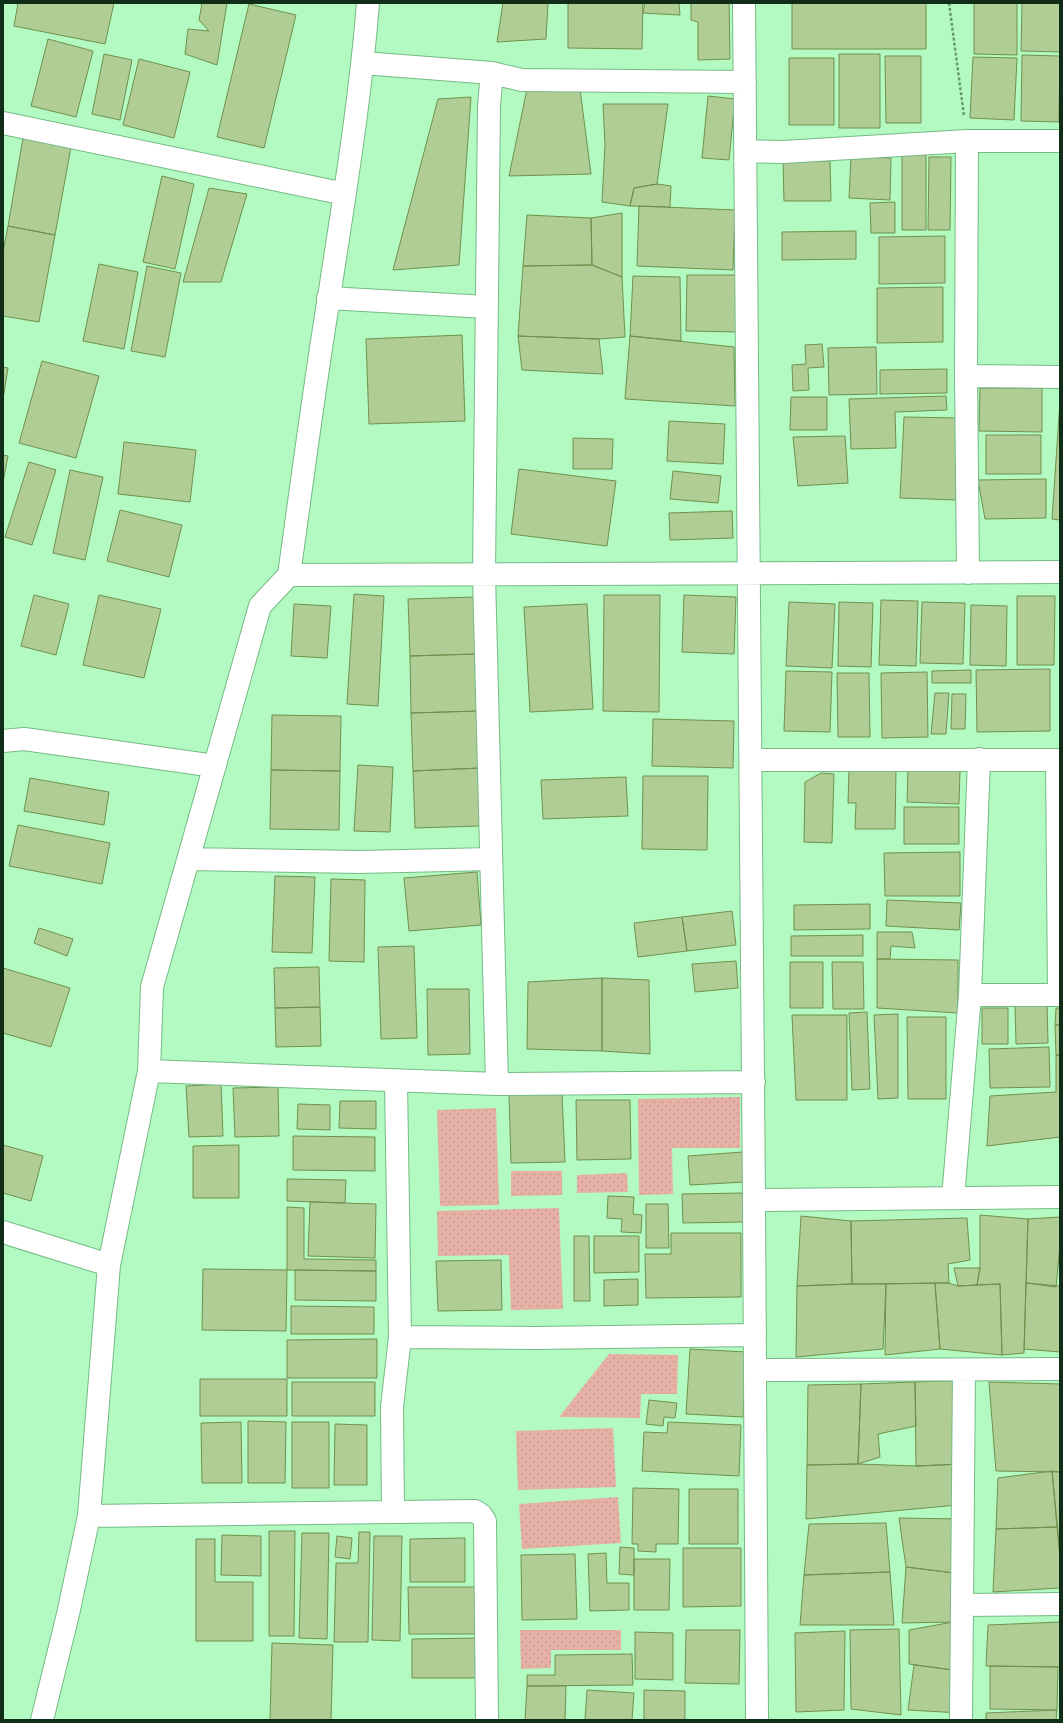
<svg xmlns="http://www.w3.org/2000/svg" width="1063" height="1723" viewBox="0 0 1063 1723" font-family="'Work Sans',sans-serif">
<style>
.grass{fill:url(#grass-dots)}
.building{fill:#b0cd95;stroke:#6f914c}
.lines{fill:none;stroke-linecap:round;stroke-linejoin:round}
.street-casing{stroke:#76ba85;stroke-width:24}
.path{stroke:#679a73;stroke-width:2.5;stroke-dasharray:3 2;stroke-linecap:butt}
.street{stroke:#fff;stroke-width:22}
</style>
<defs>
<pattern id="grass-dots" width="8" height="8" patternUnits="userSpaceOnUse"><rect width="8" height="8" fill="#e6b0a6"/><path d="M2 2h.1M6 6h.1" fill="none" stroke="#c4988e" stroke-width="1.8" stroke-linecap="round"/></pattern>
</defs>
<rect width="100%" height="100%" fill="#b3fac2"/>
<path class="grass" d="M740,1097v51h-68l1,46 -34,1 -1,-96z
M496,1108l3,97 -59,1 -3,-96z
M511,1171h51v24l-51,1z
M627,1173l1,19 -51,1v-18z
M559,1208l4,101 -52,1 -2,-55 -71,1 -1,-45z
M609,1354l69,1 -1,39h-36l-1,24 -81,-1z
M613,1428l3,59 -98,3 -2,-59z
M618,1497l3,46 -99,6 -3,-45z
M520,1630h101v20h-70v18l-30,1z"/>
<path class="building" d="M18,3h96l-9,41 -91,-18z
M202,3h25l-10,62 -32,-11 3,-25 21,2 -10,-11z
M503,3h45l-2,36 -49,3z
M568,3h75l-1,46 -74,-1z
M645,3h34l1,12 -37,-2z
M691,3h38l1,56 -32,1v-38l-7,-2z
M792,3h134v46h-134z
M974,3h43v52l-43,-1z
M1022,3h38v49l-39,-1z
M249,4l47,11 -32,133 -47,-11z
M48,39l45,12 -17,66 -45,-11z
M104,54l28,6 -12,60 -28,-6z
M839,54h41v74h-41z
M1022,55l38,1 -1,66 -38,-1z
M885,56h36v67h-35z
M973,57l44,1 -3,62 -44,-2z
M789,58h45v67h-45z
M139,59l51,13 -16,66 -51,-13z
M527,89h53l11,85 -82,2z
M708,96l27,3 -6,61 -27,-2z
M471,97l-12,168 -66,5 45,-171z
M603,104h65l-11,80 -23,4 -4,18 -28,-4 3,-57z
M23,138l48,9 -16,88 -47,-9z
M902,155h24v75h-24z
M851,157l40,1 -1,42 -41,-2z
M929,157h22l-1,73h-22z
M783,161h47l1,40h-47z
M162,176l32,8 -19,85 -32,-7z
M657,184l14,2 -1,21 -40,-1 4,-18z
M209,188l38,6 -26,88h-38z
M895,202v31h-24l-1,-30z
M639,206l96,4 -2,60 -96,-4z
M622,213v64l-30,-12 -1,-47z
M527,215l64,3 1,47 -69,1z
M8,226l47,9 -16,87 -36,-6v-64z
M856,231v28l-74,1v-28z
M945,236v47l-66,1v-47z
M99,264l39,8 -14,77 -41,-8z
M592,265l30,12 3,60 -26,2 -81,-3 5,-70z
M147,266l34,7 -16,84 -34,-6z
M687,275h51v57l-52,-1z
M633,276l47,1 1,64 -51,-5z
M943,287v55l-66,1v-55z
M462,335l3,86 -96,3 -3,-85z
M518,336l81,3 4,35 -81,-4z
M630,336l104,11 1,59 -110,-7z
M822,344l2,23 -16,1 1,22 -16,1 -1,-26 14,-1 -1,-19z
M876,347l1,47 -48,1 -1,-47z
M42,361l57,15 -23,82 -57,-15z
M3,367l5,1 -5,31z
M947,369v24l-67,1v-24z
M980,388h62v44l-63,-1z
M946,396l1,14 -52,2 1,36 -45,1 -2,-50z
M791,397h36v33h-37z
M1060,402v118l-8,-1z
M904,417l54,1 -2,82 -56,-2z
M669,421l56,3 -2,40 -56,-3z
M986,435h55v39h-55z
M845,436l3,47 -50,3 -5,-49z
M573,438l40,1 -1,30h-39z
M124,442l72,8 -6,52 -72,-8z
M3,455l5,1 -5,26z
M29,462l27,8 -24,75 -27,-8z
M519,469l97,12 -9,65 -96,-12z
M70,470l33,7 -18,83 -32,-7z
M673,471l48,5 -3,27 -48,-4z
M1046,479v39l-61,1 -7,-39z
M120,510l62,15 -13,52 -62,-16z
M732,511l1,27 -63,2 -1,-27z
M354,594l30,2 -6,110 -31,-2z
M34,595l35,9 -13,51 -35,-9z
M99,595l62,14 -17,69 -61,-13z
M604,595h56l-1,117 -56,-1z
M684,595l52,2 -2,57 -52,-2z
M1017,596h38l-1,69h-37z
M475,597l1,57 -66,2 -2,-57z
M881,600l37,1 -2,65 -37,-1z
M789,602l46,2 -3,64 -46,-2z
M839,602l34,1 -2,64 -33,-1z
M922,602l43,1 -2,61 -43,-1z
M294,604l37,2 -4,52 -36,-2z
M587,604l6,105 -63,3 -6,-105z
M971,605l36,1 -1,60 -36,-1z
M476,654l2,57 -67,2 -1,-57z
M1050,669v62l-73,1 -1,-62z
M971,670v13h-39v-12z
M786,671l46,1 -2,60 -46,-1z
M927,672l1,65 -46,1 -1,-65z
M837,673h32l1,64h-32z
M935,693h14l-3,41h-15z
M952,694h14l-1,35h-14z
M478,711l2,57 -67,3 -2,-58z
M272,715l69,1 -1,55 -69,-1z
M653,719l81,2 -1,47 -81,-2z
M358,765l35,2 -3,65 -36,-1z
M480,768l1,58 -66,2 -2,-57z
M908,769l52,2 -1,33 -52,-2z
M271,770l69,1 -1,59 -69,-1z
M849,770l47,1 -1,58h-40l1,-26h-8z
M821,773l13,1 -2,69 -28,-1 1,-60z
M643,776h65l-1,74 -65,-1z
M626,777l2,39 -85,3 -2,-39z
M30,778l79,14 -5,33 -80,-14z
M904,807h55v37h-55z
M18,825l92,18 -8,41 -93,-18z
M960,852v44h-75l-1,-43z
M477,872l4,53 -72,6 -5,-53z
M275,876l40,1 -3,76 -40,-1z
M331,879l34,1 -1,82 -35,-1z
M887,900l74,3 -2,27 -73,-4z
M870,904v25l-76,1v-25z
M732,911l4,34 -49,6 -5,-34z
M682,917l5,34 -49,6 -4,-34z
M39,928l34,11 -6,17 -33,-13z
M877,932h35l3,16 -24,-2 -1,13h-13z
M863,935v21h-72v-20z
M414,946l3,92 -36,1 -3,-92z
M877,959l81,1v53l-81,-5z
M736,961l2,27 -43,4 -3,-28z
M790,962h33v46h-33z
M832,962h31l1,47h-31z
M319,967l1,40 -45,1 -1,-40z
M3,968l67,20 -19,59 -48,-14z
M602,978v73l-75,-2 1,-67z
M602,978l47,2 1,74 -48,-3z
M427,989h42l1,65 -42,1z
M1047,1003l1,40 -32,1 -1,-40z
M320,1007l1,39 -45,1 -1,-39z
M982,1008h26v36h-26z
M1056,1008h4v17h-5z
M867,1012l3,77 -18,1 -3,-77z
M898,1014v84l-20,1 -4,-84z
M792,1015h55v85h-51z
M907,1017h39v82h-38z
M1055,1025h5v30h-4z
M1049,1047l1,40 -60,1 -1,-39z
M1056,1055h4v82l-73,9 3,-50 66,-4z
M221,1084l2,52 -34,1 -3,-51z
M278,1087l1,49 -44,1 -2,-49z
M562,1093l3,69 -54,1 -2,-68z
M576,1100h54l1,59 -54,1z
M340,1101h36v28l-37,-1z
M298,1104l32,1v25l-33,-1z
M293,1136l82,1v34l-82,-1z
M3,1145l40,11 -12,45 -28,-8z
M239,1145v53h-46v-52z
M743,1152l2,30 -55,3 -2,-29z
M287,1179l59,1 -1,23 -58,-2z
M744,1193l1,29 -62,1 -1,-29z
M608,1196l26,1 -1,17 9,1 -1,18 -20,-1 1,-13 -15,-1z
M310,1202l66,2 -1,54 -67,-2z
M646,1204h22l1,44h-23z
M287,1207l17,1v51l72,1v11l-89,-1z
M980,1215l48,4 -4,134 -22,2 -2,-71 -23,1 3,-17z
M801,1216l50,5 1,63 -55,2z
M1060,1217v29l-4,41 -30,-4 2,-64z
M967,1218l3,42 -22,4 1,19 -97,1 -1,-63z
M671,1233h70v64l-95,1 -1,-44h26z
M574,1236h15l1,65h-16z
M594,1236h45v36l-45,1z
M501,1260l1,50 -64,1 -2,-50z
M954,1268h26l-3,17 -19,1z
M203,1269l84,1 -1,61 -84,-1z
M295,1270l81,1v30l-81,-1z
M638,1279v26l-34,1v-26z
M935,1283l5,66 -55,6 1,-71z
M935,1283h14l9,3 42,-2 2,71 -62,-6z
M1026,1283l34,3v66l-36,-3z
M852,1284h34l-3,65 -87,8 1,-71z
M291,1306l83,1v27h-83z
M377,1339v39h-90v-38z
M690,1349l57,3 -4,65 -57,-3z
M200,1379h87v37h-87z
M964,1380l-1,84 -47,2 -1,-84z
M292,1382h83v34h-83z
M915,1382l1,44 -38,8 2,23 -22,7 3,-80z
M989,1382l71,2v88l-64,-1z
M861,1384l-3,80 -51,1 1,-80z
M649,1400l28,3 -2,15 -11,-1 -1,9 -17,-2z
M248,1421l38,1 -1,61h-37z
M241,1422l1,61h-40l-1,-60z
M292,1422h37v66h-37z
M668,1422l73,3 -2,51 -97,-5 2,-39 23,1z
M335,1424l32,1v60h-33z
M858,1464l58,2 47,-2 -5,41 -152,14 1,-54z
M1052,1471l5,56 -61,2 2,-51z
M1052,1471l8,1v82z
M633,1488l46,1 -1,55h-22v8l-18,-1v-7h-6z
M689,1489h49v55h-49z
M899,1518l63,1v55l-56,-7z
M886,1523l4,49 -86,3 5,-51z
M1057,1527l3,31v30l-67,4 3,-63z
M269,1531h26l-1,105h-25z
M359,1532h11l-2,110h-34l2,-79h22z
M302,1533h27l-2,106 -28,-1z
M222,1535l39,1v40l-40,-1z
M337,1536l15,2 -2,21 -15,-2z
M374,1536h28l-2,105 -28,-1z
M465,1538v44h-55v-43z
M196,1539h19v43h38v59h-57z
M620,1547l14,1v27l-15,-1z
M683,1548h58v58l-58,1z
M606,1553l1,30h22v27l-39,1 -2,-57z
M575,1554l2,65 -55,1 -1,-65z
M634,1559h36l-1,51h-35z
M906,1567l56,7 -9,48 -51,1z
M890,1572l4,53h-94l4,-50z
M408,1587h68v47h-67z
M953,1622l8,49 -52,-7v-34z
M1060,1622v45l-74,-1 2,-41z
M899,1629l2,86 -50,-6 -1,-79z
M686,1630h54l-1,54 -54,-1z
M845,1631l-1,79 -48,2 -1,-79z
M635,1632l38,1v47l-38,-1z
M481,1638v40h-69v-39z
M272,1643l61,2 -2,75h-61z
M632,1654l1,31 -106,1v-11h28v-20z
M914,1665l47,6v42l-53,-3z
M990,1666l68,1 -1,43 -67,-1z
M527,1686h39l-1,34h-40z
M587,1690l47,3 -2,27h-47z
M644,1690l41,1v29h-41z
M1057,1710l-1,10h-70v-7z"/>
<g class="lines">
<defs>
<path id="street" d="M744,3l10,1197 3,520
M363,63l129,10 30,7 223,2
M492,73l-3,32 -5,470 13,509
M3,123l342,71
M746,151l37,1 184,-11h93
M328,298l159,9
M966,376l1,-235
M968,573l-2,-197 94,1
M289,575l771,-3
M3,741l21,-2 191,27
M751,760h309
M1057,760l2,235
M189,859l171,3 131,-3
M970,995h90
M149,1071l348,13 257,-2
M396,1081l4,256 135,1 220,-3
M953,1198l17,-203 9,-236
M754,1200l306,-3
M3,1232l106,33
M755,1370l305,-1
M393,1511l-1,-104 8,-70
M89,1516l386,-5 6,4 4,6 2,199
M962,1605l98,-1
M42,1720l26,-106 21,-98 20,-251 40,-194 3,-84 108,-381 29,-31c13,-93 25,-186 40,-278 15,-98 31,-195 39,-294
M961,1720l3,-350"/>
</defs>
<use href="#street" class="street-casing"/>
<path class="path" d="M949,3l15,113"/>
<use href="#street" class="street"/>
</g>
<rect width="1063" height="1723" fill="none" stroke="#102d18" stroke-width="8"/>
</svg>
